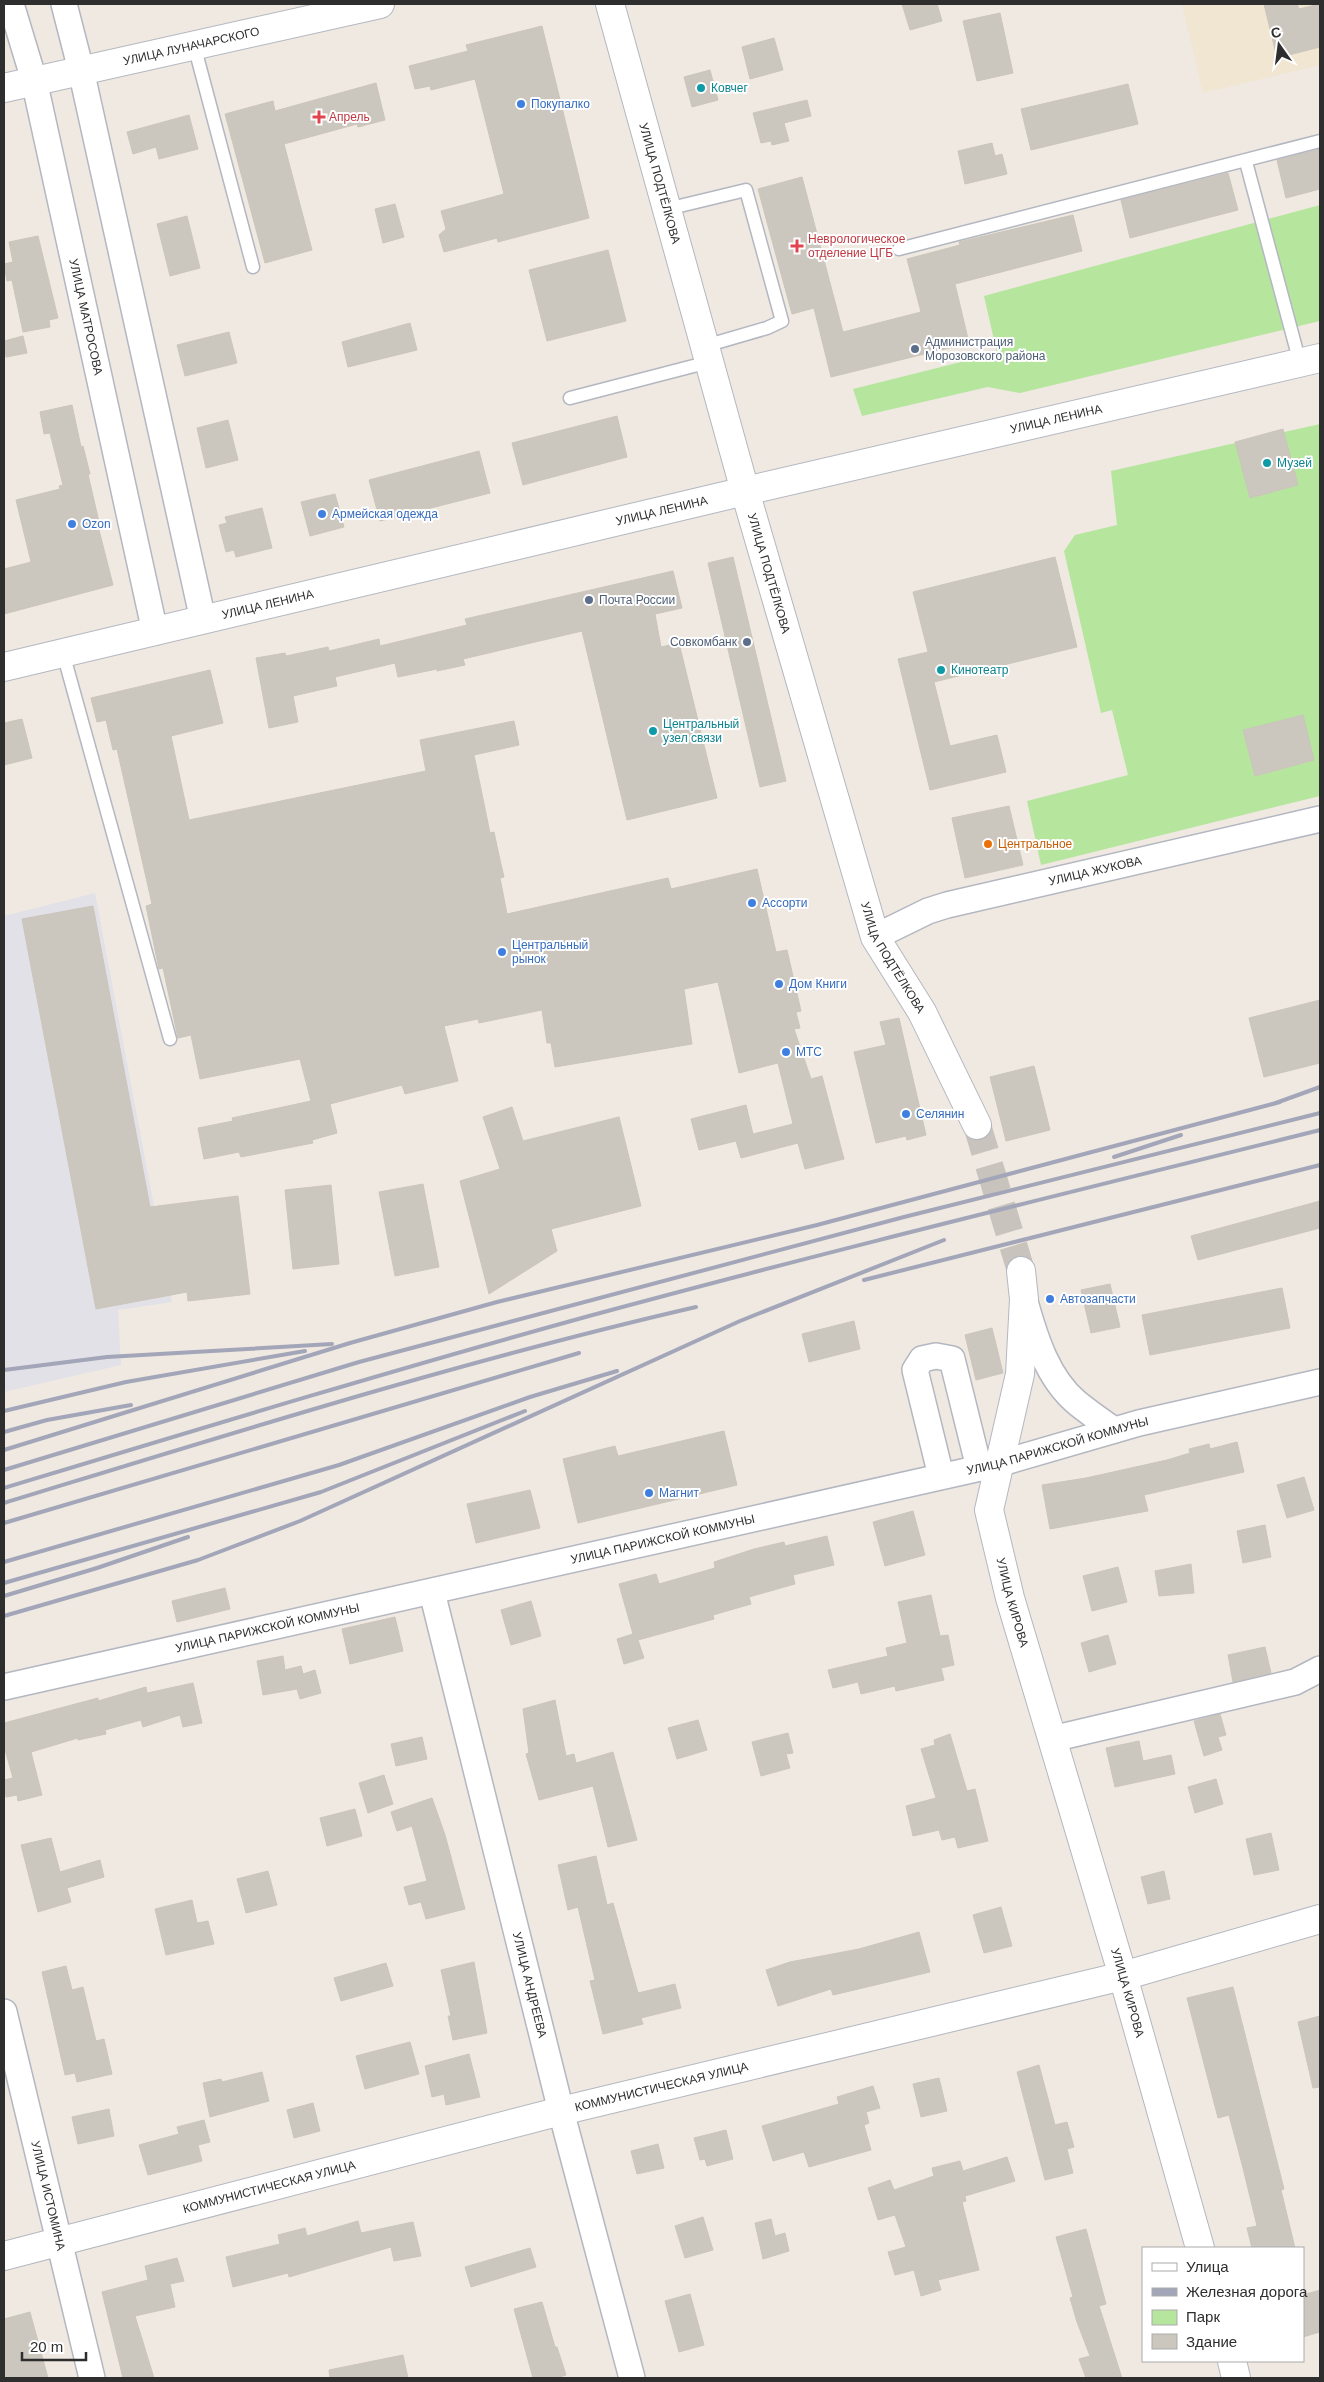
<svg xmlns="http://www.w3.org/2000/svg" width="1324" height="2382" viewBox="0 0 1324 2382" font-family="Arial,sans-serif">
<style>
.industrial{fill:#e3e1e8}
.education{fill:#f0e6d1}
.green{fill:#b6e59e}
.building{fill:#cbc7bf;stroke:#cbc5ba}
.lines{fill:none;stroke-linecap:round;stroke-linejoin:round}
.secondary-tunnel{stroke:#c8c4bd;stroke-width:28;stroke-dasharray:28 14;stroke-linecap:butt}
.lane-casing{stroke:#b4b7c1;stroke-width:15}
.street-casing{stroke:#b4b7c1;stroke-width:28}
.secondary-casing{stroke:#b4b7c1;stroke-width:30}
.lane{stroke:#fff;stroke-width:12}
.street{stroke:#fff;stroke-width:25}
.secondary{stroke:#fff;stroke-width:28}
.rail{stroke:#a3a6b8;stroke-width:4}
.culture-dot{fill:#0f9aa8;stroke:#fff;stroke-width:2}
.shop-dot{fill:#3f7fe0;stroke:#fff;stroke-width:2}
.health-dot{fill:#e0444e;stroke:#fff;stroke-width:2}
.service-dot{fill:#5c6f8a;stroke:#fff;stroke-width:2}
.food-dot{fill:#e8710a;stroke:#fff;stroke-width:2}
.labels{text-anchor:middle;stroke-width:4;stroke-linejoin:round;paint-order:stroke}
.street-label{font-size:12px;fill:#2e2e2e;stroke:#fff}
.culture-label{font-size:12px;fill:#0d838f;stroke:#fff;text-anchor:start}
.shop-label{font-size:12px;fill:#366cbe;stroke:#fff;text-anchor:start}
.health-label{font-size:12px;fill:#be3a42;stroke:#fff;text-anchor:start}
.service-label{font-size:12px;fill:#4e5e75;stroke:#fff;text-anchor:start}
.food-label{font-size:12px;fill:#c56008;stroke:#fff;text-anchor:start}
</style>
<rect width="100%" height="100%" fill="#efe9e1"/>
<path class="industrial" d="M95,893l77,409 -54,8 3,55 -117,27v-476z"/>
<path class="education" d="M1182,4h138v61l-117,28z"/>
<path class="green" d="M1320,205v116l-300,72 -32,-6 -126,29 -9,-27 144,-36 -13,-57z
M1320,424v372l-279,69 -14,-64 101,-26 -16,-65 -11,3 -37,-162 11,-16 42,-10 -6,-54z"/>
<path class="building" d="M902,4h35l5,17 -32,9z
M1264,4h33l2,5 21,-5v43l-43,11z
M1000,13l13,60 -36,8 -14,-60z
M542,26l47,192 -91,24 -1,-4 -53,14 -5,-17 7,-6 -5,-18 63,-17 -29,-115 -44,11 -1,-4 -15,3 -6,-23 59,-15 -2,-6z
M774,38l9,32 -33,9 -8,-32z
M710,70l8,30 -26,7 -8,-30z
M376,83l9,37 -27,7 -1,-3 -73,20 28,106 -47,13 -40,-149 48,-13 2,10z
M1128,84l10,40 -107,26 -10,-41z
M807,100l4,16 -27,7 5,18 -17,4 -1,-4 -10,2 -8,-30z
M189,115l9,34 -39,10 -3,-12 -23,7 -6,-22z
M992,143l3,13 7,-2 5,20 -42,10 -7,-33z
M1320,149v40l-34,9 -9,-38z
M1228,173l10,37 -108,28 -9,-38z
M802,177l41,155 78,-20 -14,-53 53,-14 -1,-3 114,-27 9,36 -127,33 14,59 -138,34 -17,-69 -22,6 -34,-125z
M395,204l9,33 -21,6 -8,-34z
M187,216l13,52 -30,8 -13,-52z
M38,236l20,82 -9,2 1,7 -27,5 -11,-52 -5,1 -3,-17 9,-2 -4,-20z
M608,250l18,71 -79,20 -18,-71z
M410,323l7,27 -69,17 -6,-25z
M229,332l8,31 -52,13 -8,-31z
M23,336l4,17 -21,4 -2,-16z
M72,405l9,42 2,-1 7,28h-2l11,48h-2l16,63 -109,29v-45l27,-7 -15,-62 44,-11 -1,-3 4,-1 -13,-52 -6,1 -4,-22z
M617,416l10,41 -104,28 -11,-42z
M228,420l10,40 -32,8 -9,-40z
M1283,429l15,56 -48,13 -15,-56z
M479,451l11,42 -110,28 -11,-41z
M335,494l9,33 -34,9 -9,-34z
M262,508l10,40 -36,9 -2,-7 -8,2 -7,-27 8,-2 -2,-6z
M733,557l53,224 -26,6 -52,-224z
M1055,557l22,90 -143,35 16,64 47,-11 9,37 -76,18 -32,-131 30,-7 -15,-60z
M673,571l9,37 -27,6 6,33 18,-4 38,155 -90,22 -45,-189 -119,28 2,6 -28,6v-2l-39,8 -3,-14 -60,14 2,9 -44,10 5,26 -29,6 -13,-70 29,-5 1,3 42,-9 1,4 50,-12 1,7 87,-21 -2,-6z
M210,670l13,53 -52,13 18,84 237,-49 -6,-31 94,-19 5,24 -45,10 16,78 4,-1 6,28 4,17 -4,1 7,36 161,-36 3,11 86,-20 19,83 11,-2 14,61 -5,1 4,16 -6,1 17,50 11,-3 22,83 -39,10 -7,-26 -57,15 -5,-17 -37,9 -8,-31 55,-14 7,29 40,-10 -15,-61 -39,10 -21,-91 -34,7 8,55 -137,23 -4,-24h-4l-5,-33 -63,13 -1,-4 -34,7 14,55 -53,13 -3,-9 -72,19 7,29 -25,7 1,3 -72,14 -2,-5 -35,7 -6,-31 35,-7 -1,-3 79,-17 -11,-42 -100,20 -9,-44 -13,3 -15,-70 -4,1 -13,-63 6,-2 -35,-155 -4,1 -7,-30 -9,2 -6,-24z
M1303,715l11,45 -59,16 -12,-46z
M22,719l10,39 -28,7v-42z
M1009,806l14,59 -58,13 -13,-60z
M93,906l57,301 88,-11 12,98 -62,7 -1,-9 -91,17 -74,-390z
M1320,1000v63l-56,14 -15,-59z
M899,1018l27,117 -19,5 -1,-4 -30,7 -22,-91 32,-7 -6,-23z
M1034,1066l16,64 -44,11 -16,-64z
M512,1107l11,34 96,-24 22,89 -90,23 6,22 -68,43 -29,-113 40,-12 -17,-52z
M423,1184l16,83 -44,9 -16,-84z
M331,1185l8,79 -46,5 -8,-79z
M1320,1201v27l-122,32 -7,-24z
M1110,1284l10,43 -29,6 -10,-43z
M1282,1288l8,40 -140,27 -8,-40z
M854,1321l6,28 -51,13 -7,-28z
M992,1328l11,45 -27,7 -11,-45z
M724,1431l13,54 -159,38 -15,-64 52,-13 3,10z
M1237,1442l7,30 -100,23 4,16 -98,18 -8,-44 44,-7 81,-18 23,-7 -1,-4 20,-5 1,5z
M1304,1477l10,33 -27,8 -10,-33z
M530,1490l10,38 -64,15 -9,-39z
M913,1511l12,44 -40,11 -12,-44z
M1265,1525l6,32 -28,6 -6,-32z
M827,1536l7,29 -41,10 2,9 -46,13 2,7 -38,11 1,4 -76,21 6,18 -20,6 -7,-25 16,-5 -14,-50 37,-10 3,10 56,-16 -1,-6 40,-13 30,-7 1,4z
M1191,1564l3,29 -35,3 -4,-25z
M1118,1567l9,35 -35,9 -9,-35z
M225,1588l5,21 -53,13 -5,-21z
M931,1595l9,41 8,-1 6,30 -13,3 3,12 -48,11 -1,-5 -34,8 -3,-12 -25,6 -5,-18 60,-14 -2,-8 21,-5 -9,-41z
M531,1601l10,35 -30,9 -10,-35z
M395,1617l8,34 -53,13 -8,-35z
M1108,1635l8,29 -27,8 -8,-29z
M1265,1647l6,26 -38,9 -5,-27z
M283,1656l2,14 16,-4 2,8 12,-4 6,23 -21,6 -3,-10 -34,6 -6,-34z
M193,1683l9,40 -19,4 -3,-12 -37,12 -2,-7 -36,10 1,4 -28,6v-2l-47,14 11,43 -24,6 -1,-6 -11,2 -2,-17 9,-2 -9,-32v-23l94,-25v3l48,-14 1,6z
M555,1700l11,56 8,-2 2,9 37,-11 24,88 -29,7 -15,-61 -54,14 -13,-46 3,-1 -6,-44z
M1220,1714l6,21 -8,2 4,13 -18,6 -10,-35z
M698,1720l9,30 -30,9 -9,-31z
M788,1733l5,20 -7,1 4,14 -29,8 -9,-34z
M950,1734l17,57 8,-2 13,52 -30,7 -3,-11 -13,3 -3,-10 -26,6 -7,-30 30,-8 -15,-49 14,-4 -1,-5z
M422,1737l5,22 -31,7 -5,-22z
M1139,1741l4,20 28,-6 4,19 -60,13 -9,-39z
M384,1775l9,29 -25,9 -9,-30z
M1216,1779l7,25 -28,9 -7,-26z
M432,1798l13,37 20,74 -39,10 -5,-17 -12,3 -5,-18 23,-6 -15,-55 -15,5 -6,-19z
M355,1809l7,27 -35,10 -7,-28z
M1271,1833l8,37 -25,5 -8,-36z
M51,1838l9,34 40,-12 4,17 -37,11 4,14 -33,10 -17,-67z
M596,1856l11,49 6,-2 25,90 37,-9 6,24 -40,10 2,6 -40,10 -13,-53 5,-1 -17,-73 -10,3 -10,-45z
M268,1871l9,34 -31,8 -9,-34z
M1164,1871l6,28 -22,5 -7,-27z
M192,1900l5,23 11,-2 6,23 -48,11 -11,-46z
M1001,1907l11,39 -28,7 -11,-38z
M919,1932l11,40 -97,23 -2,-6 -53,17 -12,-36 24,-8 69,-13z
M474,1962l13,71 -34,7 -5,-24h3l-10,-46z
M386,1963l7,23 -52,15 -7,-23z
M66,1966l6,24 11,-3 13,54 8,-2 8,35 -35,8 -2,-9 -10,2 -23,-103z
M1233,1987l51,202 -3,1 14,58h-43l-5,-20 10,-2 -14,-58 -14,-53 -11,3 -31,-120z
M1320,2016v71l-7,1 -15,-66z
M410,2042l9,32 -54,15 -9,-33z
M469,2054l11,43 -34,8 -2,-11 -12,3 -7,-31z
M1039,2065l16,60 12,-3 7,25 -7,2 6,24 -28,7 -28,-108z
M262,2072l7,29 -59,16 -7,-34 18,-4 1,3z
M939,2078l8,33 -26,6 -8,-33z
M873,2086l7,22 -14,4 3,11 -5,2 7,25 -62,17 -5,-15 -31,9 -11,-35 77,-22 -2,-7z
M313,2103l7,28 -26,7 -7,-28z
M109,2109l5,27 -36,8 -6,-27z
M204,2120l6,22 -12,3 4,16 -54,14 -9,-30 40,-11 -2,-7z
M726,2130l7,29 -26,7 -2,-7 -5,1 -6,-22z
M658,2144l6,24 -27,6 -6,-23z
M1007,2157l8,24 -50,15 1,5 -4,1 17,68 -41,10 3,10 -20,6 -7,-26 -19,5 -7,-23 18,-5 -11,-32 -17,5 -10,-32 22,-8 4,10 40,-14 -2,-8 28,-7 3,10z
M703,2217l10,33 -28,8 -10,-32z
M771,2219l4,17 10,-3 4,18 -26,8 -8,-36z
M358,2221l3,12 52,-11 8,34 -27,5 -3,-14 -102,30 -1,-4 -55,14 -7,-30 54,-13 -2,-9 27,-7 2,8z
M1086,2229l20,75 -7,2 23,72h-36l-7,-19 11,-3 -13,-34 -7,-24 3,-1 -17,-60z
M530,2248l6,19 -65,20 -6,-20z
M177,2258l7,23 -14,3 5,23 -40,9 19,62h-31l-21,-86 46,-12 -3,-14z
M1320,2290v42l-17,5v-42z
M690,2294l14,51 -25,7 -14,-51z
M542,2302l13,45h2l9,28 -10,3h-23l-19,-69z
M30,2312l18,66h-44v-59z
M403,2355l5,23h-78l-1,-8z"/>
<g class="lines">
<path class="secondary-tunnel" d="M977,1125l44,146"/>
<defs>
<path id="lane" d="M194,45l59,222
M1246,162l54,201
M667,209l79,-19 36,131 -15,7 -62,18
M899,249l421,-108
M570,398l139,-36
M63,653l107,386"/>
<g id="street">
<path id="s1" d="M11,4l23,76 121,552"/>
<path d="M64,4l17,66 122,550"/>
<path id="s2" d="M875,937l53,-26 19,-6 373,-86"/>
<path d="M1026,1305c10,35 22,73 50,97 12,10 25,19 38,28"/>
<path d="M941,1476l-26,-106 7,-11 14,-3 16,3 27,109"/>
<path id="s3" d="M432,1592l129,519 71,267"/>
<path id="s4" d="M4,1687l994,-223 141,-41 181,-41"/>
<path d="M1052,1739l243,-57 25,-13"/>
<path id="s5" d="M4,2012l88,366"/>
</g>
<g id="secondary">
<path id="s6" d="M610,4l135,487 130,446 47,75 55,113"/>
<path id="s7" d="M4,88l376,-84"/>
<path id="s8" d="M4,667l741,-176 575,-133"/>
<path id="s9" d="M1021,1271l3,28 -4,75 -31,136 21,88 113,378 77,272"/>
<path id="s10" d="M4,2256l557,-145 562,-135 197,-57"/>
<path d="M1232,2361l4,17"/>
</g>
</defs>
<use href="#lane" class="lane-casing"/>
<use href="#street" class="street-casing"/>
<use href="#secondary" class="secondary-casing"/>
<use href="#lane" class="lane"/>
<use href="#street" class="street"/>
<use href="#secondary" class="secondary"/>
<path class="rail" d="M1273,1104l47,-17
M1114,1157l67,-22
M864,1280l456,-115
M4,1370l103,-13 225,-13
M4,1411l122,-29 179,-31
M4,1432l43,-12 84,-15
M4,1450l346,-107 147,-41 320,-77 463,-123
M4,1470l355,-108 545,-145 416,-104
M4,1488c195,-59 389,-118 585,-172 243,-66 487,-125 731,-186
M4,1503c229,-70 458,-142 692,-196
M4,1523l575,-170
M4,1562l335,-97 191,-68 87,-26
M4,1583l317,-91 204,-81
M4,1596l93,-28 91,-31
M4,1616l194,-56 102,-39 440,-200 204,-81"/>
</g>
<g class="culture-dot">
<circle cx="701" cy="88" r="5"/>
<circle cx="1267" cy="463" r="5"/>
<circle cx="941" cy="670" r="5"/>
<circle cx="653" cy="731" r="5"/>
</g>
<g class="shop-dot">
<circle cx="521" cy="104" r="5"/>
<circle cx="322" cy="514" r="5"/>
<circle cx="72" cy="524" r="5"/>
<circle cx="752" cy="903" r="5"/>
<circle cx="502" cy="952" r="5"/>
<circle cx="779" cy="984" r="5"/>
<circle cx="786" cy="1052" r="5"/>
<circle cx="906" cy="1114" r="5"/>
<circle cx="1050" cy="1299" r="5"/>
<circle cx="649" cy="1493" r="5"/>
</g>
<g class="health-dot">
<path d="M316.5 109.5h5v5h5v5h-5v5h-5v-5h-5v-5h5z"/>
<path d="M794.5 238.5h5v5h5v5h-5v5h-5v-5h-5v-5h5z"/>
</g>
<g class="service-dot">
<circle cx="915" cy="349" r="5"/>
<circle cx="589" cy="600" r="5"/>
<circle cx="747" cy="642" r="5"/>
</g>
<circle class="food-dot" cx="988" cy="844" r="5"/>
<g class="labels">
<g class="street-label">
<text dy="4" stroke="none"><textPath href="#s7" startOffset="192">УЛИЦА ЛУНАЧАРСКОГО</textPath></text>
<text dy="4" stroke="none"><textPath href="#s6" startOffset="186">УЛИЦА ПОДТЁЛКОВА</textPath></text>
<text dy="4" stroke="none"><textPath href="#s1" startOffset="322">УЛИЦА МАТРОСОВА</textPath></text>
<text dy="4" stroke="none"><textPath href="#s8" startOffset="1081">УЛИЦА ЛЕНИНА</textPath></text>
<text dy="4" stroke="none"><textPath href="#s8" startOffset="676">УЛИЦА ЛЕНИНА</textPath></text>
<text dy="4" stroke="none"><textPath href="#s6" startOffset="591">УЛИЦА ПОДТЁЛКОВА</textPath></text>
<text dy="4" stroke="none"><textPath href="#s8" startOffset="271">УЛИЦА ЛЕНИНА</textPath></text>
<text dy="4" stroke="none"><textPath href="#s2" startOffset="231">УЛИЦА ЖУКОВА</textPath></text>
<text dy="4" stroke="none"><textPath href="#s6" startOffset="996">УЛИЦА ПОДТЁЛКОВА</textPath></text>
<text dy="4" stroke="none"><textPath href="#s4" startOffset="1081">УЛИЦА ПАРИЖСКОЙ КОММУНЫ</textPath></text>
<text dy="4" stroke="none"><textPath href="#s4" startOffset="675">УЛИЦА ПАРИЖСКОЙ КОММУНЫ</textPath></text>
<text dy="4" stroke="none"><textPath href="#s9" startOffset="338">УЛИЦА КИРОВА</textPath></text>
<text dy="4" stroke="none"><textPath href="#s4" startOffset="270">УЛИЦА ПАРИЖСКОЙ КОММУНЫ</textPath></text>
<text dy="4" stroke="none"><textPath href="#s3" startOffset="405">УЛИЦА АНДРЕЕВА</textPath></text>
<text dy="4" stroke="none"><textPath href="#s9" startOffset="745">УЛИЦА КИРОВА</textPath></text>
<text dy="4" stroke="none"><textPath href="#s10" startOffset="679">КОММУНИСТИЧЕСКАЯ УЛИЦА</textPath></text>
<text dy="4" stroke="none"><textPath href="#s10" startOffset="274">КОММУНИСТИЧЕСКАЯ УЛИЦА</textPath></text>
<text dy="4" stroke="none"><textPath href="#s5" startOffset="189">УЛИЦА ИСТОМИНА</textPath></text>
</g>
<g class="culture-label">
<text x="711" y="92">Ковчег</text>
<text x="1277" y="467">Музей</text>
<text x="951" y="674">Кинотеатр</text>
<text x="663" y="728">Центральный<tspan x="663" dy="14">узел связи</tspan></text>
</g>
<g class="shop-label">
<text x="531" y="108">Покупалко</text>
<text x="332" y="518">Армейская одежда</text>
<text x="82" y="528">Ozon</text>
<text x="762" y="907">Ассорти</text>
<text x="512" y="949">Центральный<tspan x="512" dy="14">рынок</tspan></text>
<text x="789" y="988">Дом Книги</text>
<text x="796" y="1056">МТС</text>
<text x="916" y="1118">Селянин</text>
<text x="1060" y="1303">Автозапчасти</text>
<text x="659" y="1497">Магнит</text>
</g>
<g class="health-label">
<text x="329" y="121">Апрель</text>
<text x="808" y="243">Неврологическое<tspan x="808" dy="14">отделение ЦГБ</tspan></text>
</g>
<g class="service-label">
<text x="925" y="346">Администрация<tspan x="925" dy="14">Морозовского района</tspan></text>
<text x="599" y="604">Почта России</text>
<text x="737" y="646" text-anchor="end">Совкомбанк</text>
</g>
<g class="food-label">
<text x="998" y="848">Центральное</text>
</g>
</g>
<rect width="1324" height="2382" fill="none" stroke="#2e2e2e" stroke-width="10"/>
<rect x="1142" y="2247" width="162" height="115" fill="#ffffff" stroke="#ababab"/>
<rect x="1152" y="2263" width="25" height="8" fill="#ffffff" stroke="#ababab"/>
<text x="1186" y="2272" font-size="15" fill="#2e2e2e">Улица</text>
<rect x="1152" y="2288" width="25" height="8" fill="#a3a6b8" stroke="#ababab"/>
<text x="1186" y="2297" font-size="15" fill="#2e2e2e">Железная дорога</text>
<rect x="1152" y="2310" width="25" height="15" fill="#b6e59e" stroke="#ababab"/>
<text x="1186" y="2322" font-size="15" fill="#2e2e2e">Парк</text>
<rect x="1152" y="2334" width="25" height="15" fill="#cbc7bf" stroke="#ababab"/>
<text x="1186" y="2347" font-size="15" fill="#2e2e2e">Здание</text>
<g transform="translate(1279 45) rotate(346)" stroke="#ffffff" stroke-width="4" paint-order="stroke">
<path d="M0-4L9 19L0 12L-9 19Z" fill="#2e2e2e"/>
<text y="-8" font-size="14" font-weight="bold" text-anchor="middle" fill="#2e2e2e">С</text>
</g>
<path d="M22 2352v8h64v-8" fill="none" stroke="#2e2e2e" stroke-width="2.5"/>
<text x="30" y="2352" font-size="15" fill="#2e2e2e" stroke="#ffffff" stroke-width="4" paint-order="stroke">20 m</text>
</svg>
